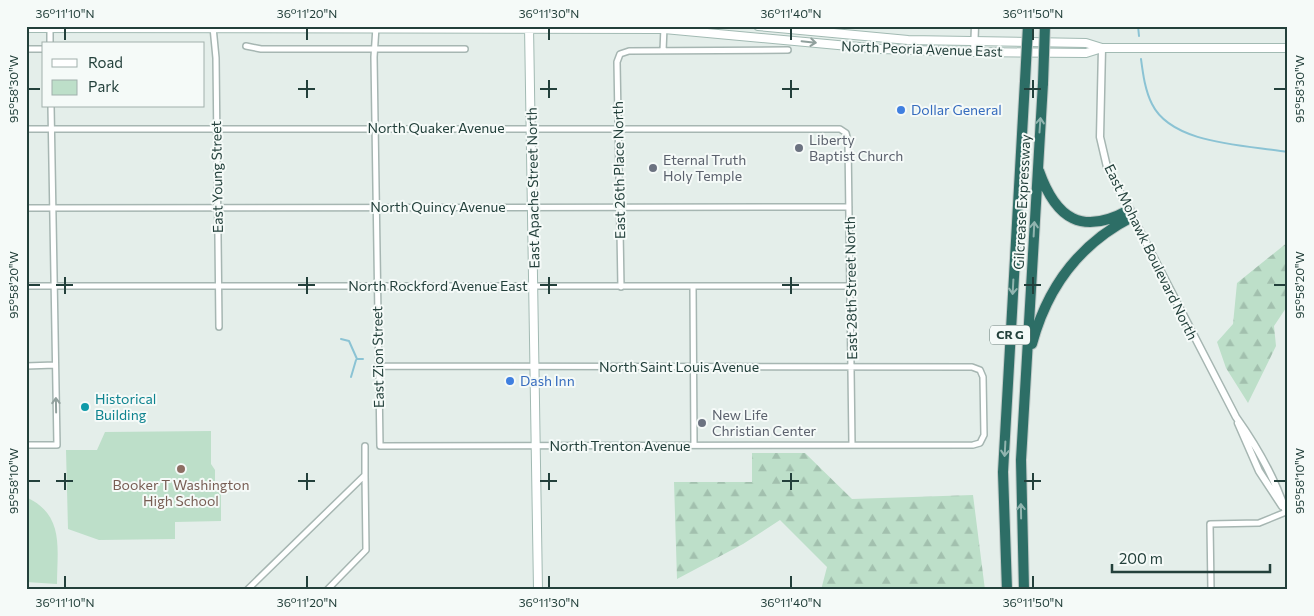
<svg xmlns="http://www.w3.org/2000/svg" width="1314" height="616" viewBox="0 0 1314 616" font-family="Commissioner,sans-serif">
<style>
.forest{fill:url(#forest-firs)}
.park{fill:#bddfc9}
.lines{fill:none;stroke-linecap:round;stroke-linejoin:round}
.stream{stroke:#8bc3d4;stroke-width:2}
.minor-casing{stroke:#a6b6b2;stroke-width:8}
.tertiary-casing{stroke:#a6b6b2;stroke-width:9}
.secondary-casing{stroke:#a2bab3;stroke-width:10}
.motorway-casing{stroke:#c1cac8;stroke-width:12}
.minor{stroke:#fff;stroke-width:5}
.tertiary{stroke:#fff;stroke-width:6}
.secondary{stroke:#fff;stroke-width:8}
.motorway{stroke:#2d6e66;stroke-width:10}
.motorway-bridge-casing{stroke:#c1cac8;stroke-width:12;stroke-linecap:butt}
.motorway-bridge{stroke:#2d6e66;stroke-width:10}
.oneway{stroke:#91a09d}
.oneway2{stroke:#91b4af}
.ticks{fill:none;stroke:#23403b;stroke-width:2}
.shop-dot{fill:#3f7fe0;stroke:#f5faf8;stroke-width:2}
.worship-dot{fill:#6b7280;stroke:#f5faf8;stroke-width:2}
.culture-dot{fill:#0f9aa8;stroke:#f5faf8;stroke-width:2}
.education-dot{fill:#8d6e63;stroke:#f5faf8;stroke-width:2}
.labels{text-anchor:middle;stroke-width:4;stroke-linejoin:round;paint-order:stroke}
.shield{fill:#f5faf8;stroke:#627874;stroke-width:1}
.shield-label{font-size:12px;font-weight:bold;fill:#23403b}
.street-label{font-size:14px;fill:#23403b;stroke:#f5faf8}
.shop-label{font-size:14px;fill:#366cbe;stroke:#f5faf8;text-anchor:start}
.worship-label{font-size:14px;fill:#5b616d;stroke:#f5faf8;text-anchor:start}
.culture-label{font-size:14px;fill:#0d838f;stroke:#f5faf8;text-anchor:start}
.education-label{font-size:14px;fill:#785e54;stroke:#f5faf8}
.neatline{fill:none;stroke:#23403b;stroke-width:2}
.ticks-label{font-size:12px;text-anchor:middle;fill:#23403b}
</style>
<defs>
<pattern id="forest-firs" width="22" height="20" patternUnits="userSpaceOnUse" patternTransform="scale(1.25)"><rect width="22" height="20" fill="#bddfc9"/><path d="M5 1l3.5 6h-7zM16 11l3.5 6h-7z" fill="#a2c0ae"/></pattern>
</defs>
<rect width="100%" height="100%" fill="#e4eeea"/>
<path class="forest" d="M1288,242v63l-14,21 2,20 -28,57 -22,-35 -9,-26 16,-18 4,-41z
M752,453h53l47,46 121,-4 12,95h-164l6,-23 -47,-47 -37,24 -66,35 -3,-97h78z"/>
<path class="park" d="M211,431v33l4,6v15h6v36l-46,1v17l-76,1 -31,-11 -2,-79h31l8,-18z
M26,497c39,18 31,51 31,87l-31,-2z"/>
<g class="lines">
<path class="stream" d="M1138,26l1,10
M1141,59c2,15 4,31 11,45 20,41 95,41 136,48
M341,339l8,2 8,18h6
M351,377l5,-17"/>
<defs>
<path id="minor" d="M50,27v17
M213,27l3,31 3,269
M376,27l-2,30 6,389 593,-1 7,-2 4,-8 -1,-58 -3,-7 -8,-3 -594,-1
M246,46l15,3h204
M26,49h18
M663,51l1,-24
M26,129h814l6,4 2,8 4,304
M26,208l823,-1
M26,286h825
M693,286l1,159
M621,287l-4,-225 3,-8 9,-3 159,-1
M26,366l29,-1
M26,445h31l-6,-339
M247,590l118,-115v-29
M327,590l39,-40 -1,-75
M1211,590l-1,-66 49,-1 27,-11"/>
<path id="tertiary" d="M1102,48l-2,89 7,30 129,250c20,28 39,62 50,95
M974,52l1,-26
M1238,423l21,48 23,35"/>
<path id="secondary" d="M529,26l9,564
M758,26l150,14 178,3 16,5h186
M26,28l638,1 217,20 93,3 112,1 16,-5"/>
<path id="motorway" d="M1039,171c17,48 43,65 90,39
M1032,344c15,-56 47,-100 100,-127
M1007,590l-4,-118 22,-391
M1024,590l-3,-130 22,-377"/>
</defs>
<use href="#minor" class="minor-casing"/>
<use href="#tertiary" class="tertiary-casing"/>
<use href="#secondary" class="secondary-casing"/>
<use href="#motorway" class="motorway-casing"/>
<use href="#minor" class="minor"/>
<use href="#tertiary" class="tertiary"/>
<use href="#secondary" class="secondary"/>
<use href="#motorway" class="motorway"/>
<defs>
<path id="motorway-bridge" d="M1025,81l3,-55
M1043,83l2,-57"/>
</defs>
<use href="#motorway-bridge" class="motorway-bridge-casing"/>
<use href="#motorway-bridge" class="motorway-bridge"/>
</g>
<defs><path id="oneway-shaft" d="M-6 0H5M1.5-3L5.5 0L1.5 3" fill="none" stroke-width="1.6" stroke-linecap="round" stroke-linejoin="round" transform="scale(1.25)"/></defs>
<g class="oneway">
<use href="#oneway-shaft" transform="translate(809 42) rotate(6)"/>
<use href="#oneway-shaft" transform="translate(56 405) rotate(-91)"/>
</g>
<g class="oneway2">
<use href="#oneway-shaft" transform="translate(1040 125) rotate(-86)"/>
<use href="#oneway-shaft" transform="translate(1034 229) rotate(-87)"/>
<use href="#oneway-shaft" transform="translate(1013 287) rotate(93)"/>
<use href="#oneway-shaft" transform="translate(1005 449) rotate(93)"/>
<use href="#oneway-shaft" transform="translate(1021 511) rotate(-91)"/>
</g>
<path class="ticks" d="M65,28v12M307,28v12M549,28v12M791,28v12M1033,28v12M307,80v18M549,80v18M791,80v18M1033,80v18M28,89h12M298,89h17M540,89h17M782,89h17M1024,89h17M1274,89h12M65,277v17M307,277v17M549,277v17M791,277v17M1033,277v17M28,285h12M56,285h17M298,285h17M540,285h17M782,285h17M1024,285h17M1274,285h12M65,473v17M307,473v17M549,473v17M791,473v17M1033,473v17M28,481h12M56,481h17M298,481h17M540,481h17M782,481h17M1024,481h17M1274,481h12M65,576v12M307,576v12M549,576v12M791,576v12M1033,576v12"/>
<g class="shop-dot">
<circle cx="901" cy="110" r="5"/>
<circle cx="510" cy="381" r="5"/>
</g>
<g class="worship-dot">
<circle cx="799" cy="148" r="5"/>
<circle cx="653" cy="168" r="5"/>
<circle cx="702" cy="423" r="5"/>
</g>
<circle class="culture-dot" cx="85" cy="407" r="5"/>
<circle class="education-dot" cx="181" cy="469" r="5"/>
<g class="labels">
<rect class="shield" x="990" y="325.5" width="40" height="19" rx="4"/>
<g class="shield-label">
<text x="1010" y="339">CR G</text>
</g>
<g class="street-label">
<text transform="translate(922 49) rotate(2)" y="5">North Peoria Avenue East</text>
<text x="436" y="133">North Quaker Avenue</text>
<text transform="translate(619 170) rotate(-91)" y="5">East 26th Place North</text>
<text transform="translate(217 177) rotate(-91)" y="5">East Young Street</text>
<text transform="translate(533 188) rotate(-91)" y="5">East Apache Street North</text>
<text transform="translate(1022 202) rotate(-87)" y="5">Gilcrease Expressway</text>
<text x="438" y="212">North Quincy Avenue</text>
<text transform="translate(1151 252) rotate(64)" y="5">East Mohawk Boulevard North</text>
<text x="438" y="291">North Rockford Avenue East</text>
<text transform="translate(851 288) rotate(-91)" y="5">East 28th Street North</text>
<text transform="translate(378 357) rotate(-91)" y="5">East Zion Street</text>
<text x="679" y="372">North Saint Louis Avenue</text>
<text x="620" y="451">North Trenton Avenue</text>
</g>
<g class="shop-label">
<text x="911" y="115">Dollar General</text>
<text x="520" y="386">Dash Inn</text>
</g>
<g class="worship-label">
<text x="809" y="145">Liberty<tspan x="809" dy="16">Baptist Church</tspan></text>
<text x="663" y="165">Eternal Truth<tspan x="663" dy="16">Holy Temple</tspan></text>
<text x="712" y="420">New Life<tspan x="712" dy="16">Christian Center</tspan></text>
</g>
<g class="culture-label">
<text x="95" y="404">Historical<tspan x="95" dy="16">Building</tspan></text>
</g>
<g class="education-label">
<text x="181" y="490">Booker T Washington<tspan x="181" dy="16">High School</tspan></text>
</g>
</g>
<rect width="1314" height="616" fill="none" stroke="#f5faf8" stroke-width="55"/>
<rect x="42" y="42" width="162" height="65" fill="#f5faf8" stroke="#a1b0ac"/>
<rect x="52" y="59" width="25" height="8" fill="#ffffff" stroke="#a1b0ac"/>
<text x="88" y="68" font-size="15" fill="#23403b">Road</text>
<rect x="52" y="80" width="25" height="15" fill="#bddfc9" stroke="#a1b0ac"/>
<text x="88" y="92" font-size="15" fill="#23403b">Park</text>
<path d="M1112 564v8h158v-8" fill="none" stroke="#23403b" stroke-width="2.5"/>
<text x="1119" y="564" font-size="15" fill="#23403b" stroke="#f5faf8" stroke-width="4" paint-order="stroke">200 m</text>
<rect x="28" y="28" width="1258" height="560" class="neatline"/>
<g class="ticks-label">
<text x="65" y="18">36°11'10"N</text>
<text x="307" y="18">36°11'20"N</text>
<text x="549" y="18">36°11'30"N</text>
<text x="791" y="18">36°11'40"N</text>
<text x="1033" y="18">36°11'50"N</text>
<text transform="translate(1300 89) rotate(-90)" y="4">95°58'30"W</text>
<text transform="translate(14 89) rotate(-90)" y="4">95°58'30"W</text>
<text transform="translate(1300 285) rotate(-90)" y="4">95°58'20"W</text>
<text transform="translate(14 285) rotate(-90)" y="4">95°58'20"W</text>
<text transform="translate(1300 481) rotate(-90)" y="4">95°58'10"W</text>
<text transform="translate(14 481) rotate(-90)" y="4">95°58'10"W</text>
<text x="65" y="607">36°11'10"N</text>
<text x="307" y="607">36°11'20"N</text>
<text x="549" y="607">36°11'30"N</text>
<text x="791" y="607">36°11'40"N</text>
<text x="1033" y="607">36°11'50"N</text>
</g>
</svg>
